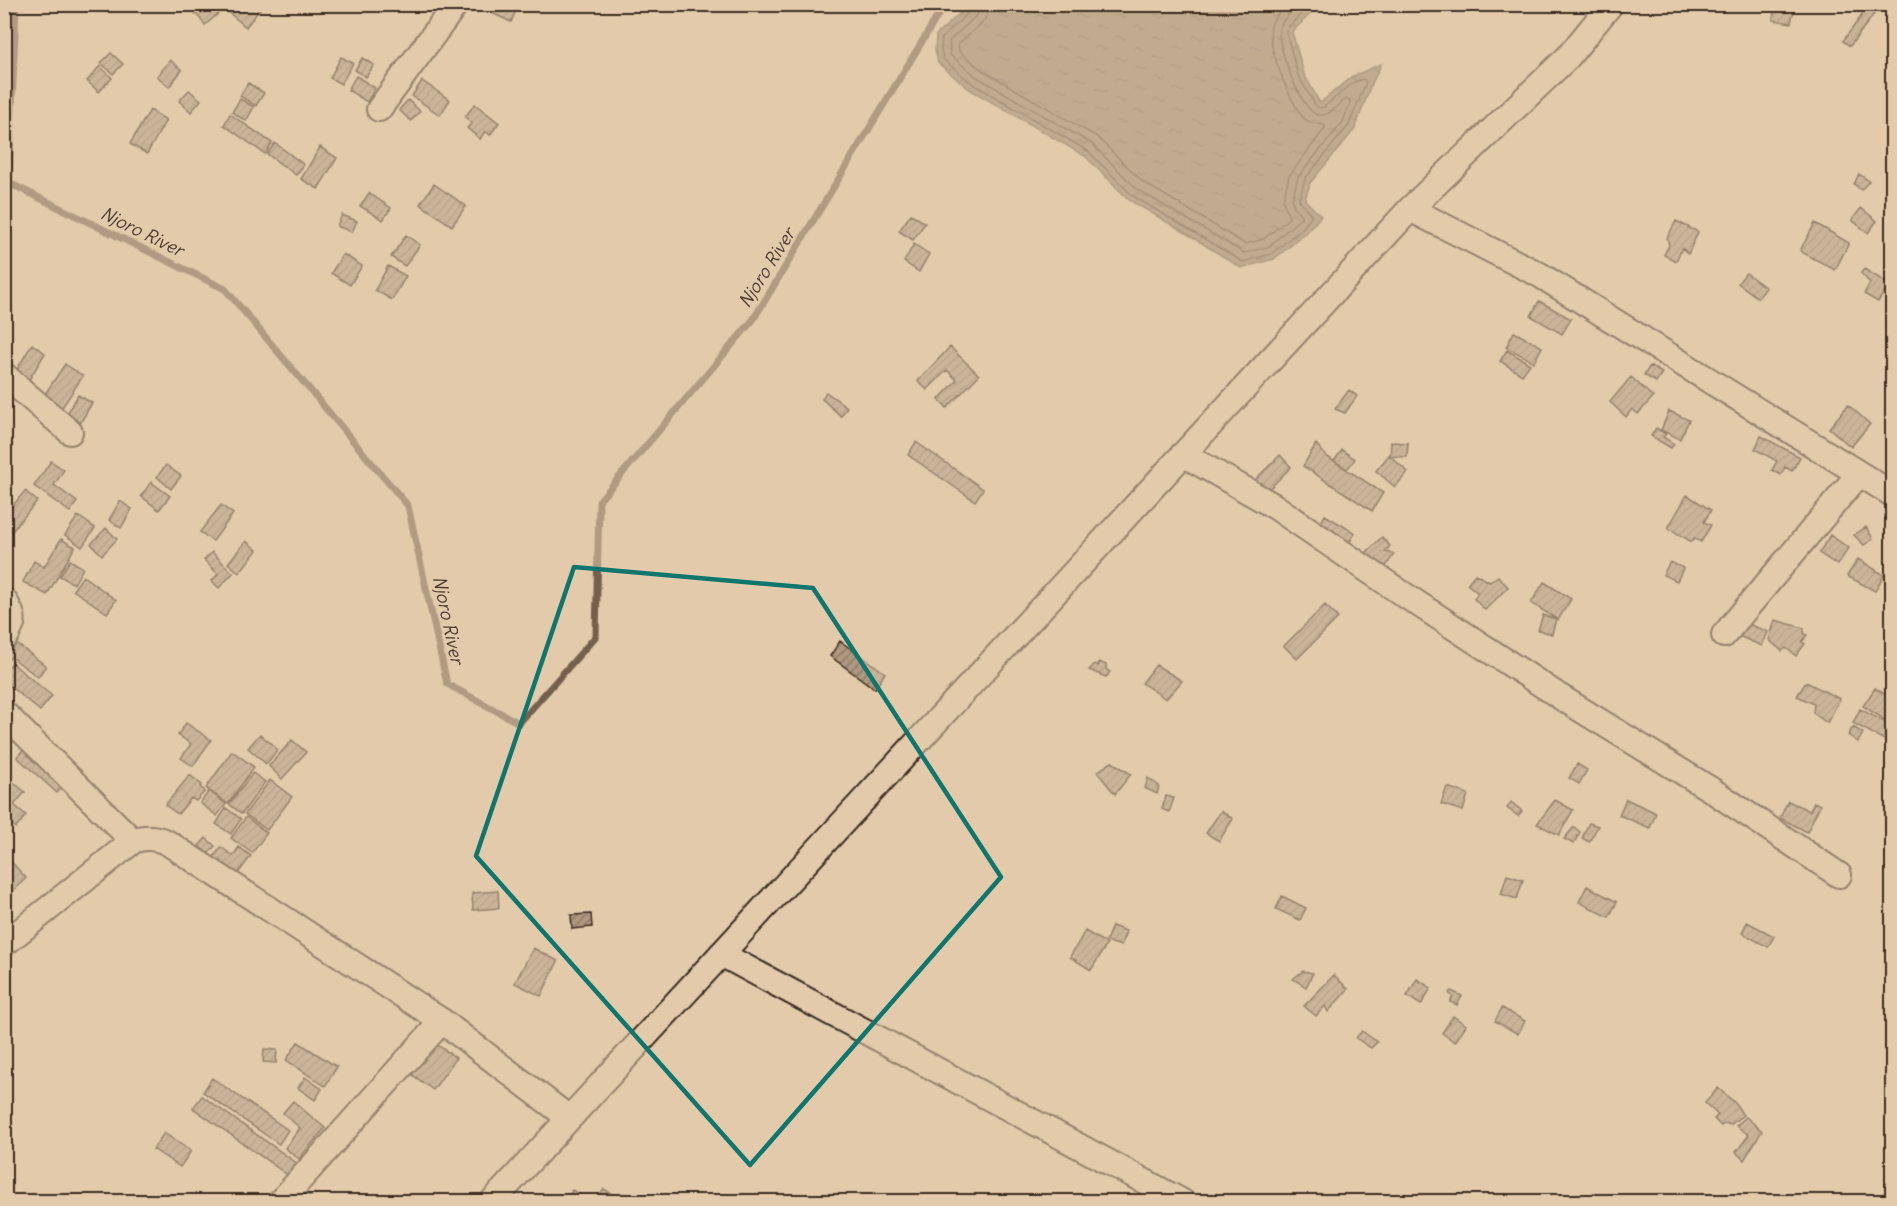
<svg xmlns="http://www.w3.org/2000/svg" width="1897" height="1206" viewBox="0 0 1897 1206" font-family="Delius,sans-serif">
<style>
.water{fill:url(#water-ripples);stroke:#74614e;stroke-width:1.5}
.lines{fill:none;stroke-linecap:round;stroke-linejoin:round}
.shore{stroke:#614e3e;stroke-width:1.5}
.stream{stroke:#74614e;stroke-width:7}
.building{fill:url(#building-hatch);stroke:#3b2a1e;stroke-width:1.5}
.minor-casing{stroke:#3b2a1e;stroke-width:28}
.minor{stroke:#e2caab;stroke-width:24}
.marked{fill:none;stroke:#0f766e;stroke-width:4.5;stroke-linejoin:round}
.labels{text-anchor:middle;stroke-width:4.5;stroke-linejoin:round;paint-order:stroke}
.water-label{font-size:18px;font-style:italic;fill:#4e3c2e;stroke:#e2caab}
</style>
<defs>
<pattern id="water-ripples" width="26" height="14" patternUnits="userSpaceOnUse" patternTransform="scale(1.5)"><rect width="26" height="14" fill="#9a856e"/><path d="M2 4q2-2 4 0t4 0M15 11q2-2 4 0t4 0" fill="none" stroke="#7f6d5a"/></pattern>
<pattern id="building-hatch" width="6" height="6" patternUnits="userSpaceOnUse" patternTransform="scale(1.5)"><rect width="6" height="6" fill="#af9880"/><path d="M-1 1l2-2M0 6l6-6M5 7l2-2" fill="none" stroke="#907c68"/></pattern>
</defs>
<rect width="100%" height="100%" fill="#e2caab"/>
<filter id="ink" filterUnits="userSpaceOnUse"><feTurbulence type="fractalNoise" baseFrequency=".0167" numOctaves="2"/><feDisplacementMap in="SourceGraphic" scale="12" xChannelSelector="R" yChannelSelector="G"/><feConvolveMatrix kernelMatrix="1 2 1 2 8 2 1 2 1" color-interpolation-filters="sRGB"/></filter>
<g filter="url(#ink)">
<path class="water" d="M969,5h350l-27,27 12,42 16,29 31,-26 30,-13 -12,26 -14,39 -45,54 -5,17 16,16 -15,17 -32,26 -33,9 -55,-35 -57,-33 -44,-44 -116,-67 -31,-26 -3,-13 1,-15z"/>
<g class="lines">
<path class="shore" d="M972,4l-2,7 -28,27 -1,11 2,10 30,25 115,67 45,45 110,66 28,-8 31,-25 10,-13 -13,-16 6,-21 44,-54 17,-43 -3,-3 -9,3 -30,25 -5,1 -4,-3 -17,-30 -12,-43 2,-5 23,-23
M980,4l-3,11 -28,26 1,14 27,22 115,67 46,46 106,63 24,-6 33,-29v-3l-7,-8 -2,-7 6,-23 45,-55 7,-19 -1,-3 -3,-1c-8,6 -17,18 -28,16 -16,-2 -42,-71 -39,-86 2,-9 14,-18 21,-25
M989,4l-1,9 -4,8 -26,23 1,7 23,19 115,67 46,45 102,62 19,-5 25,-21 -6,-18 6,-24 36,-48 -1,-3c-6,-1 -12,-1 -18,-5 -14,-11 -40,-76 -35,-94 2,-9 10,-15 16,-22"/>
<path class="stream" d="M16,4l-7,179 216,106 183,217 39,178 72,39 77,-87 3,-135 154,-181 190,-313 5,-3"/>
</g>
<path class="building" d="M188,4h24l7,9 -14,12z
M231,4h33l-18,23 -19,-16z
M498,4l20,2 -7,16 -17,-8z
M1775,4h20l-4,19 -18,-3z
M1867,8l7,6 -24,32 -7,-5z
M111,53l12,11 -10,10 -12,-11z
M341,57l12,6 -12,21 -11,-6z
M362,58l12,7 -8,12 -11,-7z
M170,60l12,10 -13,17 -12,-11z
M100,66l12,12 -13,14 -12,-11z
M356,76l19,12 -8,14 -19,-12z
M422,81l28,19 -10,15 -28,-19z
M248,83l16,10 -8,13 -16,-10z
M189,90l12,10 -10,12 -12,-11z
M240,99l14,8 -8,14 -14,-9z
M408,100l12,11 -9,10 -12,-11z
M475,104l24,19 -9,12 -5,-4 -5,8 -13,-11 5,-5 -7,-6z
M150,110l16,10 -19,34 -17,-10z
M230,114l42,29 -7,11 -41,-29z
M275,143l29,22 -8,10 -29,-21z
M320,147l17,11 -19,31 -17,-10z
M1859,174l10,7 -8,9 -7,-6z
M434,184l32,22 -14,20 -32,-22z
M369,193l22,15 -8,12 -23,-14z
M1861,208l16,13 -9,12 -16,-13z
M911,214l14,9 -12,17 -14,-9z
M342,215l15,6 -5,11 -15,-6z
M1676,221l22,11 -10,22 -6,-6 -6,13 -12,-6 5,-10 -2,-7z
M1815,223l34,20 -14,27 -35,-19z
M406,235l14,10 -15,21 -14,-9z
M914,244l15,10 -10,18 -15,-10z
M343,254l19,12 -12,19 -19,-12z
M388,266l18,10 -14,24 -17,-10z
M1864,269l25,15 -11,18 -14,-8 6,-11 -9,-10z
M1746,273l20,15 -8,10 -20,-15z
M1539,301l32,18 -9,15 -31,-18z
M1514,332l28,15 -8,15 -28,-15z
M32,344l13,9 -19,32 -13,-9z
M950,347l29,28 -32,33 -8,-9 18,-19 -10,-10 -20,20 -9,-9z
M1507,350l23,14 -8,11 -22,-14z
M65,364l18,12 -26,39 -18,-12z
M1650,366l12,7 -6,9 -12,-7z
M1631,377l22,20 -15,17 -6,-5 -6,8 -16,-15z
M1349,390l8,6 -12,17 -10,-4z
M826,392l21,15 -6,9 -19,-17z
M78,395l14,8 -13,22 -14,-8z
M1848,405l22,19 -19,23 -22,-19z
M1669,411l20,9 -9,19 -19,-9z
M1656,428l10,6 -3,3 11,7 -3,4 -20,-12z
M1761,436l39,21 -8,14 -7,-4 -4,8 -9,-5 5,-9 -22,-12z
M916,442l67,47 -8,12 -67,-46z
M1391,442l17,1 -1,14 -17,-1z
M1316,444l10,12 57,37 -11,18 -69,-45z
M1342,450l13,9 -8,10 -13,-8z
M1280,455l11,12 -25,25 -12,-11z
M1389,455l19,17 -13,15 -19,-16z
M51,461l13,9 -10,15 23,17 -7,10 -36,-26z
M166,465l15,11 -10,13 -14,-12z
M151,482l19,14 -11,14 -18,-14z
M25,491l12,10 -33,40v-25z
M1687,495l24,15 -7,12 7,3 -10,17 -7,-4 -2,4 -24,-14z
M120,501l12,8 -11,19 -12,-8z
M221,505l12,9 -20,27 -13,-9z
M1325,515l30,18 -9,15 -30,-17z
M78,516l17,12 -13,19 -17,-12z
M1866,527l7,12 -9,6 -10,-10z
M106,528l11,11 -15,16 -11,-11z
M1830,535l19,13 -12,17 -18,-12z
M1382,537l8,9 -5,6 9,2 -10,15 -18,-16z
M61,539l14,8 -28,48 -24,-13 11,-21 10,6z
M246,541l11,9 -18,23 -11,-10z
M212,552l21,21 -14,15 -7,-7 6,-7 -14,-14z
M1858,559l26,16 -9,16 -28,-15z
M70,560l13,8 -9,16 -14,-8z
M1670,562l13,6 -6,13 -14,-6z
M1475,574l15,8 8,-6 10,11 -23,23 -11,-11 4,-6 -11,-9z
M83,576l33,24 -9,13 -34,-23z
M1544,582l27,17 -13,21 -27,-17z
M1325,605l13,13 -41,41 -13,-13z
M1543,615l13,4 -4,15 -14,-4z
M1775,620l29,8v5l3,2 -5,7 3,2 -9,12 -10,-8 -4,3 -13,-11z
M1746,623l22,9 -6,14 -21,-9z
M9,638l37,28 -8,11 -27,-20 -7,8v-20z
M840,641l45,32 -10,16 -45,-33z
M1099,662l7,3v4l4,3 -4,5 -17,-7 6,-6 3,2z
M12,663l40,33 -12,15 -36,-30v-9z
M1156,665l26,16 -16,18 -24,-16z
M1806,682l34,17 -13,24 -14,-10 1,-9 -17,-8z
M1875,688l17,11v15l-4,8 -25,-16z
M1860,709l32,17 -6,15 -33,-18z
M186,723l25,17 -18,26 -12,-8 10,-14 -13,-9z
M1853,727l10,6 -5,9 -10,-7z
M260,734l18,16 -12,14 -18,-16z
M292,740l14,12 -24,27 -13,-13z
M28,744l40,36 -11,13 -40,-36z
M232,751l22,16 -26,37 -22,-16z
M1112,762l19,12 -16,20 -18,-22z
M1577,764l10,6 -8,14 -10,-6z
M253,773l12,9 -23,32 -13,-10z
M5,775l20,17 -11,13 12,10 -10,13 -12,-10z
M190,775l12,10 -2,2 5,4 -9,10 -5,-3 -13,16 -13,-9z
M1148,778l11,8 -2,8 -12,-6z
M270,780l22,17 -25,33 -22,-16z
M1447,787l21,7 -5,17 -22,-7z
M209,791l17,13 -9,12 -17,-13z
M1166,796l8,2 -5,14 -7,-3z
M1626,799l30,14 -6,15 -31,-13z
M1555,800l18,10 -14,25 -22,-11z
M1788,801l22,10 4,-9 6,3 -13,27 -27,-14z
M1511,802l11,9 -4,5 -11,-8z
M226,808l15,11 -10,15 -15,-10z
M1221,811l12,8 -14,22 -13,-8z
M246,817l21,16 -15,20 -21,-15z
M1589,823l9,3 -9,16 -7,-4z
M1574,827l6,5 -6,12 -10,-5z
M206,838l9,8 -7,8 -9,-8z
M221,847l12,9 6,-9 12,9 -14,19 -24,-17z
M4,854l22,24 -15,15 -7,-7z
M1507,875l16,5 -6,19 -16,-5z
M1587,886l30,16 -8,15 -30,-15z
M498,891l1,17 -26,2 -1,-17z
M1282,896l24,12 -6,12 -24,-11z
M591,914l1,13 -20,2 -1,-14z
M1747,922l27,14 -6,11 -26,-14z
M1112,926l14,5 -5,15 -15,-5z
M1085,931l22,13 -16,26 -21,-13z
M533,948l25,13 -17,35 -26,-13z
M1303,971l10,2 -7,14 -13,-8z
M1334,975l14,14 -20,23 -3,-6 -9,10 -12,-10z
M1417,979l14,9 -10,17 -14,-9z
M1451,991l11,5 -5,9 -7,-3 3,-5 -4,-4z
M1502,1008l23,13 -7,13 -23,-13z
M1453,1016l13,9 -11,17 -13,-9z
M1362,1031l15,11 -6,6 -15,-10z
M429,1039l27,19 -23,32 -27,-20z
M298,1042l39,25 -12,19 -39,-26z
M264,1049l13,1 -1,13 -13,-1z
M305,1077l17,12 -7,11 -17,-12z
M212,1078l76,52 -9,14 -76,-52z
M1718,1088l17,15 8,12 -13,10 -4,-2 -5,3 -7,-7 4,-4 -13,-12z
M202,1096l96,68 -9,12 -96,-68z
M293,1101l32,27 -26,31 -14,-11 15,-20 -17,-15z
M1746,1117l16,14 -18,29 -8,-8 13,-17 -13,-9z
M164,1133l27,18 -11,16 -27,-18z
M296,1187l24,15h-33z
M604,1189l11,7 -4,6h-16z
M572,1190l14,8 -3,4h-17z"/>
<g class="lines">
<defs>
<path id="minor" d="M379,109l77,-105
M1410,209l130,66 352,219
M4,375l66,57
M1183,454l91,52 126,86 162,106 148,91 129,86
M4,600c12,17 11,23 0,39
M1724,635l135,-161
M4,713l129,128
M4,944l129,-103c12,-5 23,-4 35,2l274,178 127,97
M721,954l462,248
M280,1202l162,-181
M492,1202l918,-993 158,-152 43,-53"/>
</defs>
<use href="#minor" class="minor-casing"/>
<use href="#minor" class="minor"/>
</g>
</g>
<path d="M0 0H1897V1206H0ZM574,567l239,21 188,289 -251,288 -274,-309z" fill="#e2caab" fill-opacity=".55" fill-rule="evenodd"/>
<path class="marked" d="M574,567l239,21 188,289 -251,288 -274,-309z"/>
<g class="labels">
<g class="water-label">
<text transform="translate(142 232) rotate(26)" y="6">Njoro River</text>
<text transform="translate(767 268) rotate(-58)" y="6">Njoro River</text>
<text transform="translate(448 620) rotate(78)" y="6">Njoro River</text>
</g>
</g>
<rect width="1897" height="1206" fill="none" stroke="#e2caab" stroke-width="24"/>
<rect x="12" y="12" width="1873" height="1182" fill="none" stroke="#3b2a1e" stroke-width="2" filter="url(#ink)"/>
</svg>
